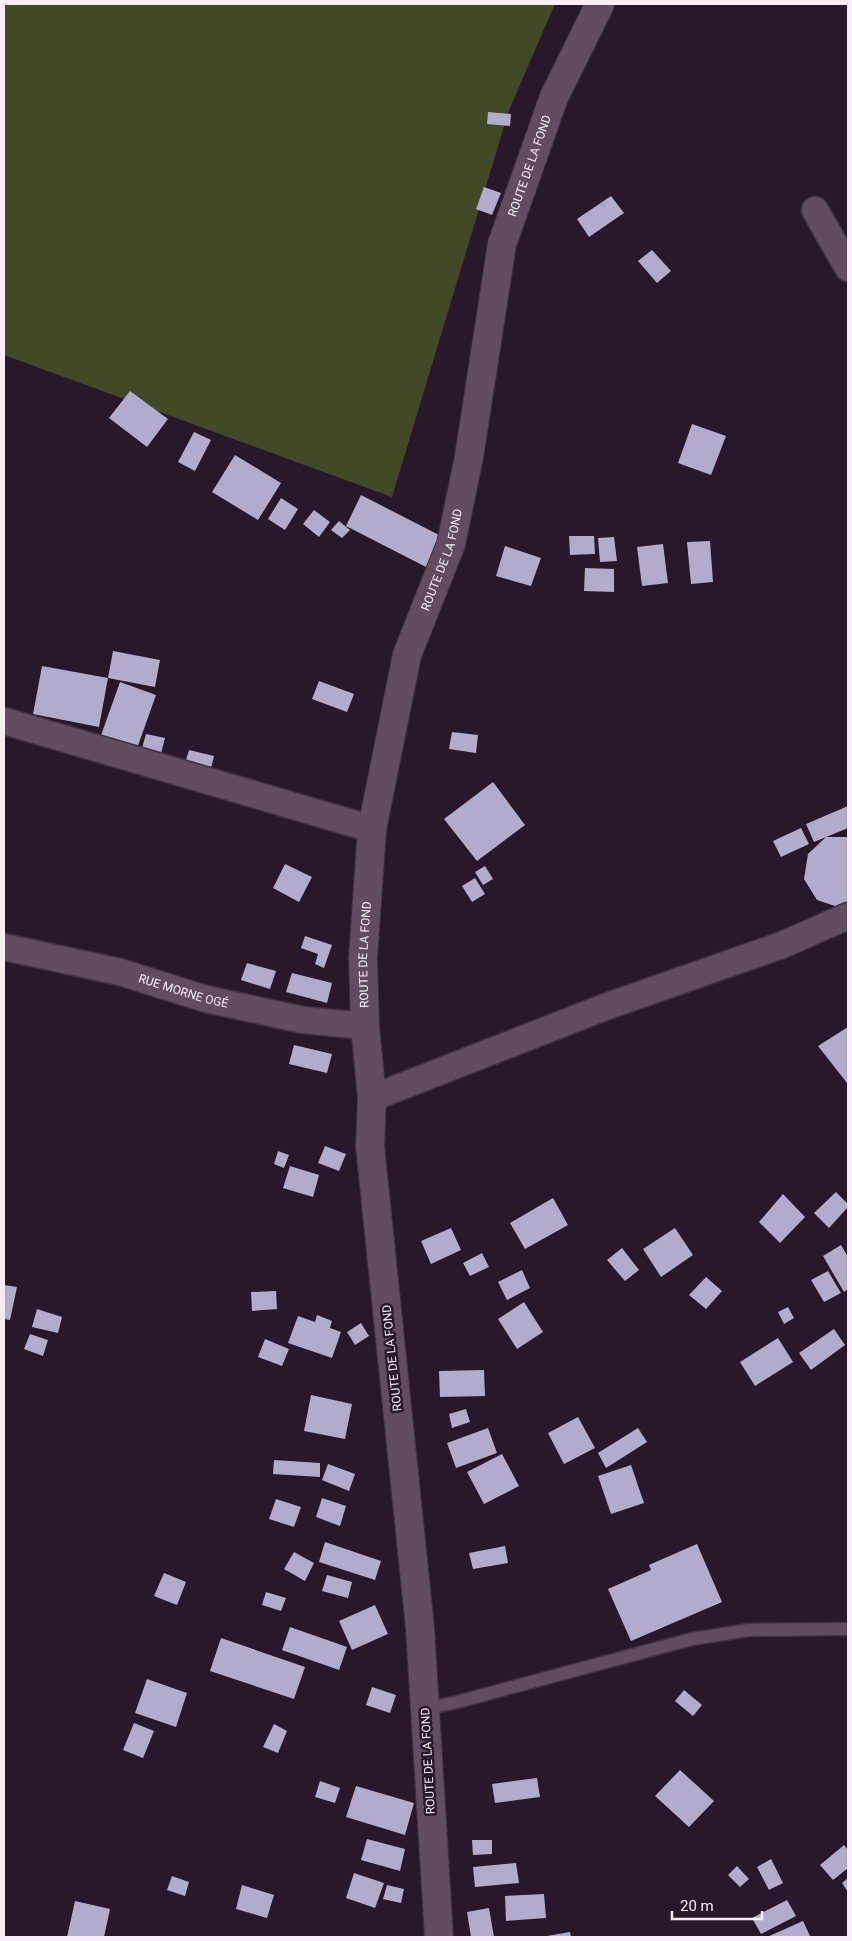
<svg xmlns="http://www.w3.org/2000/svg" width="852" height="1941" viewBox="0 0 852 1941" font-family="Roboto,sans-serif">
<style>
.forest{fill:#414927}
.building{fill:#b2acca}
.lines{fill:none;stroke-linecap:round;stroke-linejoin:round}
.service-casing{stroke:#3f3241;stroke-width:15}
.minor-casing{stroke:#3f3241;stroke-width:29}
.tertiary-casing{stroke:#3f3241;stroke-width:30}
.service{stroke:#604d62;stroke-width:12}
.minor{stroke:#604d62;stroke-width:26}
.tertiary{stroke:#604d62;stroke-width:28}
.labels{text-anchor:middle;stroke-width:5;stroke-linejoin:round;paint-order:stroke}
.street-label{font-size:12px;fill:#f8ecf9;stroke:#29182b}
</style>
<rect width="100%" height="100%" fill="#29182b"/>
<path class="forest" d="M4,4h551l-46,106 -117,387 -388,-142z"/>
<path class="building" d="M488,112l23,2 -1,12 -23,-2z
M484,187l17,6 -9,22 -16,-6z
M611,196l13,17 -35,24 -12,-18z
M652,250l19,21 -14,12 -19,-22z
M130,391l38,28 -21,28 -38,-29z
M692,424l34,12 -15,39 -33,-12z
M194,432l17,8 -16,31 -17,-9z
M235,455l46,28 -23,37 -46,-28z
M361,495l80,41 -15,31 -80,-41z
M281,498l17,11 -13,21 -17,-11z
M314,510l16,12 -11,15 -16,-13z
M339,521l11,9 -8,8 -11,-8z
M569,536h25l1,18 -25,1z
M614,537l3,24 -17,1 -2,-24z
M710,541l3,41 -22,2 -4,-42z
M663,544l5,39 -26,3 -5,-39z
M505,546l36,12 -10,28 -35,-10z
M585,568l29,1v23l-30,-1z
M113,651l47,9 -5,27 -47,-9 -9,49 -66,-13 9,-48 66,12z
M319,681l35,13 -7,18 -35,-13z
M120,682l36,13 -21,59 -36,-13z
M452,732l26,3 -2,18 -27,-4z
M146,734l19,4 -7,27 -19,-6z
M189,750l25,6 -5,20 -26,-6z
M493,782l32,43 -48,36 -33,-42z
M848,806v22l-34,14 -8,-18z
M801,828l8,16 -28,13 -8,-16z
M826,837h22v68l-7,3 -24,-8 -13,-21 4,-25z
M285,864l27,13 -13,25 -26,-14z
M485,866l8,13 -10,6 -8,-13z
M475,878l10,16 -13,8 -10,-16z
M305,936l27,9 -8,23 -9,-4 3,-10 -17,-6z
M247,963l29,8 -6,18 -29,-9z
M292,973l40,10 -5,20 -41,-11z
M848,1027v55l-1,1 -29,-37z
M294,1045l38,9 -5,19 -38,-9z
M325,1146l21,8 -7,17 -21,-8z
M278,1151l11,4 -5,13 -10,-4z
M290,1166l29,9 -6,22 -30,-9z
M836,1192l12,12v3l-19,21 -15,-15z
M783,1194l22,23 -25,26 -21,-21z
M553,1198l15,27 -43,24 -15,-26z
M451,1228l10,22 -30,14 -10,-23z
M675,1228l18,27 -32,22 -18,-28z
M841,1245l7,12v32l-4,3 -21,-36z
M622,1248l17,22 -14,11 -18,-21z
M482,1253l7,14 -19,9 -7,-13z
M522,1270l8,18 -23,12 -9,-18z
M828,1271l13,22 -17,9 -13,-22z
M706,1277l16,14 -16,18 -17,-14z
M4,1285l13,2 -7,33 -6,-1z
M276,1291l1,18 -25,2 -1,-19z
M524,1302l19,30 -26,17 -19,-30z
M788,1307l6,11 -10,6 -6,-12z
M37,1309l25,8 -4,16 -26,-6z
M317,1315l15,6 -2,7 11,4 -9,26 -44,-15 10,-27 17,6z
M361,1323l8,13 -14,9 -8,-13z
M834,1329l11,16 -34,25 -12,-17z
M30,1334l18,6 -5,16 -19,-7z
M778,1338l15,24 -38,24 -15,-24z
M265,1339l24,10 -7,17 -24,-9z
M484,1370l1,26 -45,1 -1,-26z
M311,1395l41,9 -7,35 -41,-8z
M466,1409l4,13 -18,6 -3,-14z
M578,1417l17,31 -31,16 -16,-31z
M488,1428l9,25 -41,15 -9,-25z
M638,1428l9,14 -41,26 -8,-15z
M502,1454l17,32 -35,18 -17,-32z
M274,1460l46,3v14l-47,-3z
M328,1464l27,10 -6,17 -27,-11z
M631,1465l13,38 -33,11 -13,-38z
M322,1498l24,8 -6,20 -24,-9z
M276,1499l25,8 -7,20 -25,-8z
M325,1542l56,19 -6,19 -56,-18z
M697,1544l25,58 -91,39 -23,-52 43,-19 -2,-5z
M505,1546l3,17 -35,6 -4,-16z
M294,1552l20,11 -9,18 -21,-12z
M164,1573l22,9 -9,23 -23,-9z
M327,1575l25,7 -4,16 -26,-7z
M266,1592l20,6 -5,13 -19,-6z
M375,1605l13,29 -36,16 -13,-29z
M290,1627l57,20 -8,23 -57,-20z
M221,1638l84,29 -11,32 -84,-28z
M147,1679l40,14 -11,34 -41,-14z
M372,1687l24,8 -6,18 -24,-8z
M684,1690l18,15 -9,11 -18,-15z
M134,1723l20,8 -11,27 -20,-8z
M274,1724l13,7 -9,22 -15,-6z
M680,1770l34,31 -25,26 -34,-31z
M537,1778l3,19 -45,6 -3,-19z
M320,1781l20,7 -5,15 -20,-6z
M356,1786l58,17 -9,32 -59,-18z
M367,1839l38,10 -5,22 -39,-11z
M472,1840h20v14l-19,1z
M844,1845l4,5v18l-15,12 -13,-15z
M771,1859l12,24 -14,7 -12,-23z
M516,1863l3,20 -44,4 -2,-20z
M737,1866l12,13 -9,8 -12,-12z
M354,1873l30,10 -9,25 -29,-10z
M172,1876l17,6 -4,14 -18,-6z
M848,1878v14l-6,-9z
M242,1885l32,10 -7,23 -31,-9z
M387,1885l17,4 -3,14 -18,-4z
M544,1894l2,24 -40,3 -1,-25z
M787,1900l9,16 -35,18 -9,-16z
M75,1901l35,8 -6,28h-37z
M489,1908l5,29h-23l-4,-25z
M803,1921l7,15 -43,1z
M570,1932l1,5h-24v-1z"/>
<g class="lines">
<defs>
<path id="service" d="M425,1709l32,-7 235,-63 57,-9 99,-1"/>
<g id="minor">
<path d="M815,210l33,58"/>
<path d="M4,721l368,108"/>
<path id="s1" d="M4,947l116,25 86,27 97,21 62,6"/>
<path d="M372,1098l233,-91 177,-62 66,-29"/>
</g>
<g id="tertiary">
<path id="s2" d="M439,1937l-19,-309 -50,-482 2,-48 -7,-72 -2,-68 9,-129 35,-174 44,-111 18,-87 33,-213 52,-147 46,-93"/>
</g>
</defs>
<use href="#service" class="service-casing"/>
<use href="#minor" class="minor-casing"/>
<use href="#tertiary" class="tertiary-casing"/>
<use href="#service" class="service"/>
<use href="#minor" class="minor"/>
<use href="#tertiary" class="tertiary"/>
</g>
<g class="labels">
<g class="street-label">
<text dy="4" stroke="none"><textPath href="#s2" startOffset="1796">ROUTE DE LA FOND</textPath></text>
<text dy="4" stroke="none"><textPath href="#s2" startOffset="1391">ROUTE DE LA FOND</textPath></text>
<text dy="4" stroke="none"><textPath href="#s2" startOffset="986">ROUTE DE LA FOND</textPath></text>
<text dy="4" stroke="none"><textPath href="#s1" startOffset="185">RUE MORNE OGÉ</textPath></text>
<text transform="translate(392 1358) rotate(-96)" y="4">ROUTE DE LA FOND</text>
<text transform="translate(428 1761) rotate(-93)" y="4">ROUTE DE LA FOND</text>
</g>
</g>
<rect width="852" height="1941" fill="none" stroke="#f8ecf9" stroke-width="10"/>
<path d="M672 1911v8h90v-8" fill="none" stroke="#f8ecf9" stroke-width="2.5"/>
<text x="680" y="1911" font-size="15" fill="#f8ecf9" stroke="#29182b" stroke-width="4" paint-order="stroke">20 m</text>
</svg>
